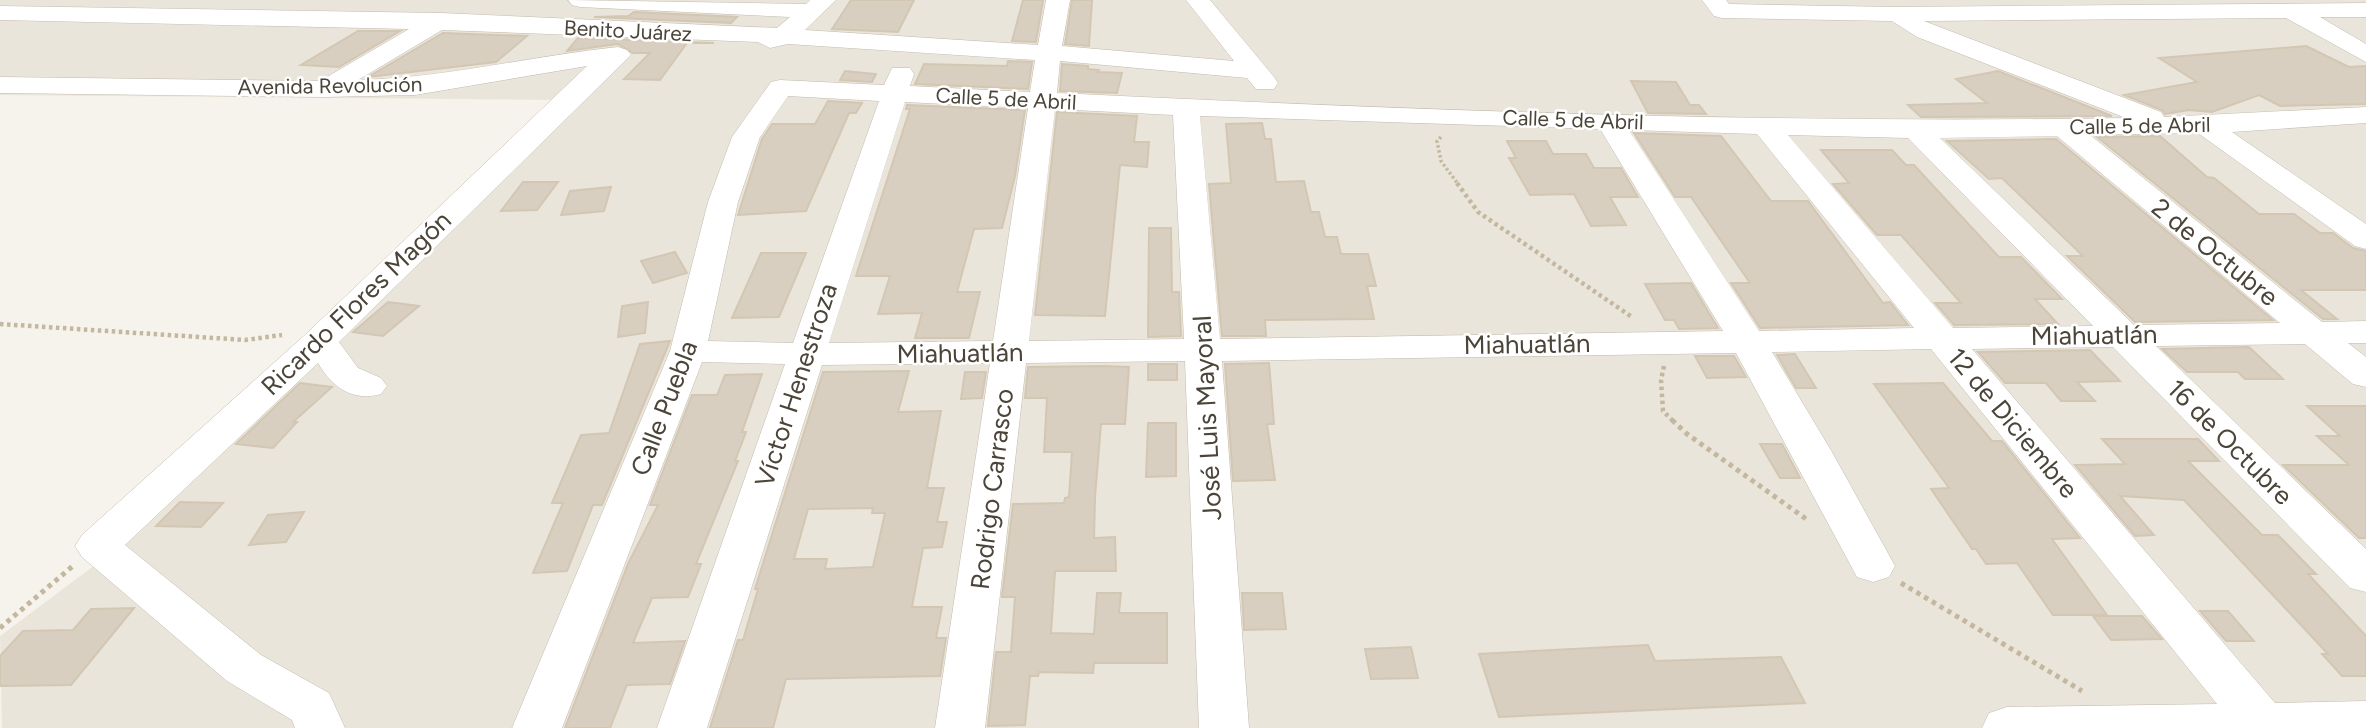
<svg xmlns="http://www.w3.org/2000/svg" width="2366" height="728" viewBox="0 0 2366 728" font-family="Figtree,sans-serif">
<style>
.residential{fill:#eae5da}
.building{fill:#d8cfc1;stroke:#d3c7b4;stroke-width:2;fill-rule:evenodd}
.lines{fill:none;stroke-linecap:round;stroke-linejoin:round}
.minor-casing{stroke:#c2bbae;stroke-width:1}
.path-far2{stroke:#c4b79f;stroke-width:3.5;stroke-dasharray:2.5 2.5;stroke-linecap:butt}
.path-far1{stroke:#c4b79f;stroke-width:4.5;stroke-dasharray:3.5 3.5;stroke-linecap:butt}
.path{stroke:#c4b79f;stroke-width:5;stroke-dasharray:4.5 4.5;stroke-linecap:butt}
.minor{fill:#fff;fill-rule:evenodd}
.labels{text-anchor:middle;stroke-width:5;stroke-linejoin:round;paint-order:stroke}
.far-street-label{font-size:21px;fill:#4b4439;stroke:#fff}
.street-label{font-size:26px;fill:#4b4439;stroke:#fff}
</style>
<rect width="100%" height="100%" fill="#f6f3ec"/>
<path class="residential" d="M0,0h2366v728h-2364l-2,-92 127,-95 428,-441 -555,-5z"/>
<path class="building" d="M851,0h63l-16,32 -66,-3z
M1023,0h20l-7,42 -24,-1z
M1072,0h20l-3,46 -24,-2z
M634,12l103,5 -6,6 -137,-6 34,-1z
M358,31h42l-61,36 -38,-2z
M443,33l84,3 -31,26 -128,15z
M578,38l136,5h-27l-27,37 -36,-1 26,-26h-17l-15,-9 -51,7z
M2306,46l43,21 17,-1v38l-86,2 -21,-11 -47,17 -23,-2 -24,4 -3,-4 -38,-15 73,-13 -38,-24z
M1008,61l24,1 -4,27 -113,-5 9,-20 83,2z
M1062,64l26,2v3l11,1 -1,2 24,1 -5,20 -57,-2z
M845,71l31,3 -4,8 -32,-2z
M1998,71l114,45 -191,1 -13,-12 79,-2 -31,-24z
M1631,81l45,1 14,23h9l7,9 -58,-1z
M828,101l34,2 -6,10h-7l-43,98 -68,4 24,-76 10,-15h43z
M907,105l118,5 -10,66 -13,52 -28,1 -17,63h23l-11,46h-54l7,-25 -44,1 12,-38h-34l54,-167h-4z
M1057,112l80,4 -3,26h15l-2,25 -27,-2 -15,151 -70,-1z
M1262,123l3,16h6l5,43 28,-1 7,31h8l6,25h12l4,17h27l8,32h-9l7,33 -109,1 1,16h-44l-13,-152 22,-1 -5,-59z
M1634,133l87,3 50,65h37l75,102 7,-1 18,23 -148,3 -29,-45h19l-59,-86h-16z
M2160,136l47,41 7,1 45,36h35l26,19h13l20,15 13,3v39h-65l36,29h-14l-226,-182z
M2056,139l217,181 -138,2 -68,-66h16l-81,-78 -13,1 -42,-38z
M1507,141h39l7,13h33l8,14h27l17,29h-28l16,28 -35,1 -17,-32 -44,1 -21,-37h7z
M1821,150h71l14,15h8l85,92h22l41,42h-27l23,25 -104,1 -19,-22h26l-60,-68h-24l-44,-51 16,-1z
M523,182h35l-21,28 -36,1z
M611,187l-7,24 -43,4 9,-24z
M1149,228h22l1,64h7l2,44 -33,1z
M675,252l12,21 -34,10 -12,-22z
M761,253h45l-27,64 -47,1z
M1691,283l27,45 -39,1 -5,-9h-9l-20,-36z
M388,302l31,4 -36,30 -30,-4z
M648,302l-3,31 -27,4 4,-31z
M670,341l-68,164h-9l-26,66 -34,2 30,-70h-11l29,-68 28,-2 31,-89z
M2249,347l34,32h-38l-7,-7h-51l-25,-23z
M2090,350l30,31 -43,1 18,19h-34l-15,-18h-41l-27,-31z
M1795,354l21,34h-20l-19,-33z
M1695,356h39l12,21 -39,1z
M1269,363l5,61h-7l8,56 -42,1 -8,-117z
M1148,364h29v16h-29z
M1103,366l26,1 -4,57h-24l-6,73 -1,41 21,-1 1,34h-61l-4,62 43,1 3,-41h24l-2,20h48v50h-73l-1,10 -54,-1 -1,4h-8l-5,49 -37,1 8,-74h15l4,-55h-13l11,-93 51,-1 1,-5 4,-1 3,-45h-28l3,-54h-22l3,-31z
M909,371l-11,41 43,-1 -14,77h17l-7,34h10l-5,25 -19,1 -11,59h30l-6,31h10l-6,38 -154,3 -13,49h-63l28,-88h5l15,-51h-3l68,-217zM873,508l-1,5h13l-12,54 -48,2 2,-10h-33l14,-50z
M965,372h21l-4,26 -21,1z
M762,374l-20,58h4l-11,29h3l-42,103h5l-13,33 -36,1 -19,45 52,-2 -15,43 -43,1 -17,43h-45l63,-164 30,-59h-8l42,-110h25l8,-20z
M300,383l32,4 -39,35h4l-24,26 -37,-4z
M1943,383l49,58h10l78,97 -28,1 55,76h-54l-36,-52 -31,1 -10,-15h-4l-41,-60 18,-1 -75,-104z
M2307,406h59v132h-7l-76,-73h66l-32,-29h23z
M1148,423h28v53l-30,1z
M2102,439h96l21,22h-31l74,74h16l38,39h-8l58,62v40h-24l-20,-22h6l-144,-154 -64,-4 34,39 -19,1 -60,-71 50,-1z
M1760,444h22l18,34h-20z
M180,502l43,1 -22,24 -45,-1z
M304,512l-18,30 -37,3 19,-30z
M1242,593h40l4,36 -42,1z
M134,608l-63,77 -71,1v-30l23,-25 50,-1 18,-21z
M2200,611h28l26,30h-28z
M2093,616h49l20,23 -51,1z
M1648,645l7,16 126,-4 24,46 -306,14 -20,-63z
M1411,647l7,31 -47,1 -6,-30z"/>
<g class="lines">
<defs>
<path id="minor" d="M568,0l238,4 4,-4h26l-31,30 233,15 8,-45h24l-8,46 172,15 -48,-61h24l64,77 4,6 -4,6h-18l-9,-11 -187,-17 -3,32c356,17 713,31 1069,25l-209,-81 -25,-16 -170,-3 -8,-2 -12,-16h24l3,4 166,3 471,-4v14h-46l46,27v18l-80,-44 -362,3 237,91 3,5 202,-10v16l-134,9 134,92v25l-11,-3 -157,-113 -108,2 232,187 44,-1v22h-18l18,14v30l-13,-3 -48,-40 -149,2 210,203v43l-16,-4 -237,-241 -141,2 303,354 91,-2v27h-384l7,-15 18,-6 210,-3 -286,-355 -159,3 60,100 63,114 -6,11 -16,5 -16,-5 -121,-224 -514,8 27,367h-50l-14,-367 -159,2 -41,365h-50l55,-365 -168,2 -115,363h-50l128,-364 -83,-2 -140,366h-50l158,-377 38,-149 24,-65 39,-55 9,-2 104,5 8,-17h18l4,6 -4,12 120,6 5,-32 -247,-16 -18,4 -12,-6 -316,-12 -84,50c88,-2 173,-24 260,-33l9,3 4,5 -292,287 19,26 23,10 6,8 -6,8c-29,8 -49,-7 -63,-31l-193,182 136,110 68,38 16,35h-50l-3,-8 -65,-39 -145,-124 -7,-11 7,-11 223,-200 282,-269 -172,29 -91,2 -324,-4v-16l320,4 89,-52 -409,-9v-14l441,7 336,15 13,-11 -210,-10 -8,-2zM788,96l91,5 -86,242 -85,-2 30,-139 22,-65zM905,102l123,6 -35,233 -164,2zM1055,109l118,6 11,224 -155,2zM1200,116l400,13 123,202 -503,8zM1629,130l128,4 157,194 -155,3zM1788,135l120,3 185,188 -140,2zM2057,136l223,187 -146,2 -194,-187z"/>
</defs>
<use href="#minor" class="minor-casing"/>
<path class="path-far2" d="M1441,137l-4,4 4,20 17,23"/>
<path class="path-far1" d="M1457,183l21,29 154,105
M0,324l245,16 37,-5
M1664,366l-3,14 2,31 11,11"/>
<path class="path" d="M1672,420l15,14 122,87
M1901,583l181,108
M0,628l74,-63"/>
<use href="#minor" class="minor"/>
</g>
<g class="labels">
<g class="far-street-label">
<text transform="translate(628 31) rotate(3)" y="7">Benito Juárez</text>
<text transform="translate(330 86) rotate(-1)" y="7">Avenida Revolución</text>
<text transform="translate(1006 99) rotate(3)" y="7">Calle 5 de Abril</text>
<text transform="translate(1573 120) rotate(2)" y="7">Calle 5 de Abril</text>
<text transform="translate(2140 126) rotate(-1)" y="7">Calle 5 de Abril</text>
</g>
<g class="street-label">
<text transform="translate(2215 252) rotate(39)" y="9">2 de Octubre</text>
<text transform="translate(356 303) rotate(-44)" y="9">Ricardo Flores Magón</text>
<text transform="translate(2094 335) rotate(-1)" y="9">Miahuatlán</text>
<text transform="translate(1527 344) rotate(-1)" y="9">Miahuatlán</text>
<text transform="translate(960 353) rotate(-1)" y="9">Miahuatlán</text>
<text transform="translate(796 385) rotate(-72)" y="9">Víctor Henestroza</text>
<text transform="translate(664 408) rotate(-69)" y="9">Calle Puebla</text>
<text transform="translate(1207 418) rotate(-93)" y="9">José Luis Mayoral</text>
<text transform="translate(2013 423) rotate(50)" y="9">12 de Diciembre</text>
<text transform="translate(2230 442) rotate(45)" y="9">16 de Octubre</text>
<text transform="translate(992 489) rotate(-83)" y="9">Rodrigo Carrasco</text>
</g>
</g>
</svg>
